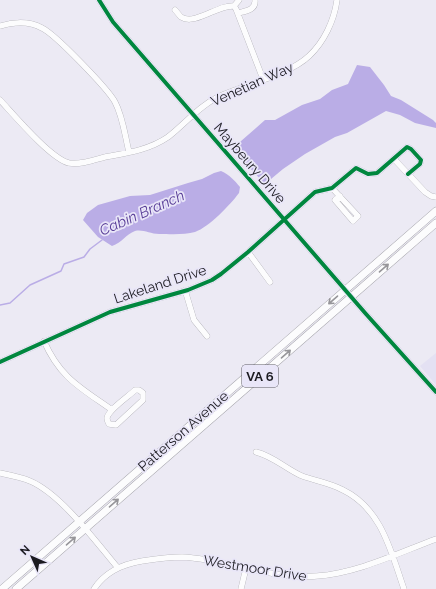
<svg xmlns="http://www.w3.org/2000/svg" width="436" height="589" viewBox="0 0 436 589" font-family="Raleway,sans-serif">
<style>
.built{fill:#e4e1f3}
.water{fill:#baade6}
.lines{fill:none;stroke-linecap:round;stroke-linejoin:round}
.stream{stroke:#baade6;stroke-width:1.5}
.minor-casing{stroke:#a6a5ac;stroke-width:6}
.major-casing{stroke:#a6a5ac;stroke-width:8}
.minor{stroke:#fcfcfd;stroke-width:5.5}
.major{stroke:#fcfcfd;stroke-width:7}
.cycleway-casing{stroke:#e9e6f8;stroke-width:6}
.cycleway{stroke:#00873e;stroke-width:4}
.oneway{stroke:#97969a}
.labels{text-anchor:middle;stroke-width:3.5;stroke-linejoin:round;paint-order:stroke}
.shield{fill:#e9e6f8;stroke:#595761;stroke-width:1}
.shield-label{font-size:13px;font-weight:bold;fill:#1b1a20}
.street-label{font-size:14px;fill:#1b1a20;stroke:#e9e6f8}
.water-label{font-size:15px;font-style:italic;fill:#583d97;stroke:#e9e6f8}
</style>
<rect width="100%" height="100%" fill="#eceaf4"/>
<path class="built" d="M436,353v32l-16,-19z"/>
<path class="water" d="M357,65l13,2 14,18 7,11 10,4 32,20 3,3v5l-21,-5 -15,-8 -14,-4 -39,22 -12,4 -30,17 -22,15 -18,15 -18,-19 -5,-10 -9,-7 32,-28h10l27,-15 18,-6 12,-9 16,-6z
M221,171c9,4 13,9 19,16l-1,6c-9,12 -30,34 -44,39 -10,3 -25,2 -36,2 -9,0 -16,-5 -24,-3 -9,3 -13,12 -23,15l-14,-9 -15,-17 4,-7 11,-8 32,-9 20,-1 38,-12 14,-4 12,-6z"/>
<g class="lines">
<path class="stream" d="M0,305l10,-2 20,-18 31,-14 3,-7 20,-7 6,-8 12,-9"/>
<defs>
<path id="minor" d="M99,0l14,22 253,292 70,78
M234,6l2,3 27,70
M234,6l5,-6
M175,10c2,2 4,5 6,7 14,9 38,-13 53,-11
M238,13c8,-2 18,-3 17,-13
M0,26c14,-4 29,-5 42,2 13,6 66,61 73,74 8,15 10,34 14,50
M0,100c14,15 51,59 69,63 12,2 25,-3 36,-6 22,-4 44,-7 63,-20 17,-13 31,-31 50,-40 26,-12 71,-22 91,-41 15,-14 25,-35 28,-56
M394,159l31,33 6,4 5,1
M332,188l26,28 -5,5 -18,-21 5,-4
M248,252l22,30
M185,290l9,30 13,16
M44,341c16,37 37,47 68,69
M0,362l110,-50 78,-22 24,-10 9,-6 27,-22 67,-60 17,-4 24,-20 12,6 9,-1 30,-26 4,2 10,11 -1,4 -12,10
M135,390h4l4,3v7l-27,25 -7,-1c-1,-2 -2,-3 -2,-6 1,-8 22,-22 28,-28z
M256,452c17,4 30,17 46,24 14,5 28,7 41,14 39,19 48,62 61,99
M0,473c10,2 21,4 30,8 31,13 66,61 88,87
M94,589c11,-17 29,-25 48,-28 13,-2 27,-4 40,-4 45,2 89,23 135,19 41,-3 81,-23 119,-37
M241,589l5,-21"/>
<path id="major" d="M2,589l434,-378
M16,589l420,-366"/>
</defs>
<use href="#minor" class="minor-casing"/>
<use href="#major" class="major-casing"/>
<use href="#minor" class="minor"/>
<use href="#major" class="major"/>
<defs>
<path id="cycleway" d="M99,0l14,22 253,292 70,78
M0,362l110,-50 78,-22 24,-10 9,-6 27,-22 67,-60 17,-4 24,-20 12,6 9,-1 30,-26 4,2 10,11 -1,4 -12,10"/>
</defs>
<use href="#cycleway" class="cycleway-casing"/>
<use href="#cycleway" class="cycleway"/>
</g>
<defs><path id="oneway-shaft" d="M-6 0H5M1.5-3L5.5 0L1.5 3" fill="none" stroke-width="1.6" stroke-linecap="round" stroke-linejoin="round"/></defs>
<g class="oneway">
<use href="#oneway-shaft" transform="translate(384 268) rotate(-41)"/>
<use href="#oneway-shaft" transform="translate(333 300) rotate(139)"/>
<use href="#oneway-shaft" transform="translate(286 354) rotate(-41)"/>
<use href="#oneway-shaft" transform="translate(114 503) rotate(-41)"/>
<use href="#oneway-shaft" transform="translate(71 541) rotate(-41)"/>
</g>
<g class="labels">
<rect class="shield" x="242" y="365" width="36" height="22" rx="3"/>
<g class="shield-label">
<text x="260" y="381">VA 6</text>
</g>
<g class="street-label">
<text transform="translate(252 84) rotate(-24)" y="5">Venetian Way</text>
<text transform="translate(250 163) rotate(49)" y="5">Maybeury Drive</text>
<text transform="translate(160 284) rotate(-18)" y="5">Lakeland Drive</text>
<text transform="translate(183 431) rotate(-41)" y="5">Patterson Avenue</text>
<text transform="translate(255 568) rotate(9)" y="5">Westmoor Drive</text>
</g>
<g class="water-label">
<text transform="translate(142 213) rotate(-24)" y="5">Cabin Branch</text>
</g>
</g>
<g transform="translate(32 557) rotate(315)" stroke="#e9e6f8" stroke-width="3" paint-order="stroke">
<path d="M0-3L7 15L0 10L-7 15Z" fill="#1b1a20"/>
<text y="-6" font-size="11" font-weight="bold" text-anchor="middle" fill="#1b1a20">N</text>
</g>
</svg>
